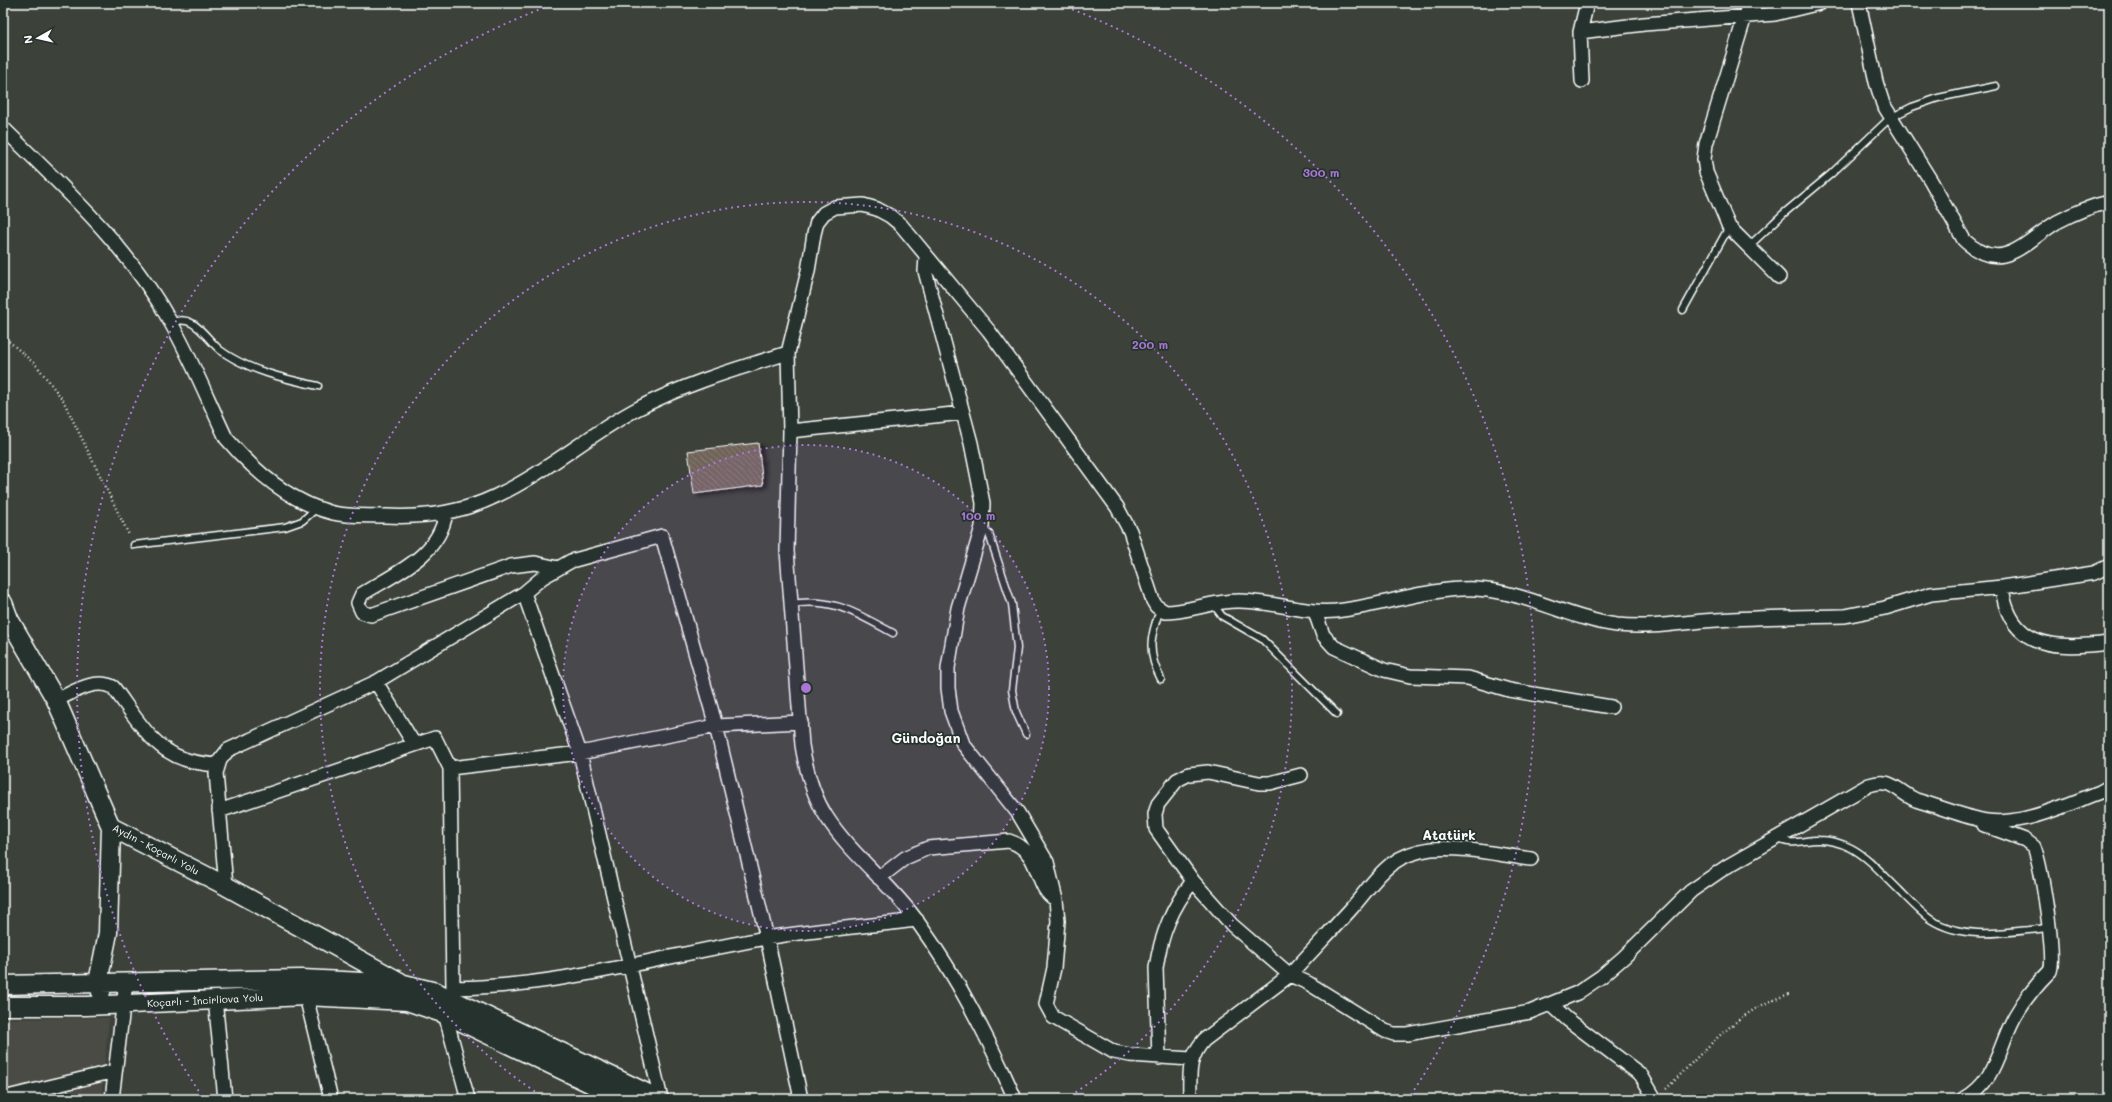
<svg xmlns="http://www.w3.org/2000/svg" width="2112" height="1102" viewBox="0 0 2112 1102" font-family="Mali,sans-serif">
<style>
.built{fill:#4c4c44}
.building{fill:url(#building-back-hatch);stroke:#fff;filter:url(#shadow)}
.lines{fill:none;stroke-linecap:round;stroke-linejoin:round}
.service-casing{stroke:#fff;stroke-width:9}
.minor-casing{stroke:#fff;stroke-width:16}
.secondary-casing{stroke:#fff;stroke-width:21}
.path{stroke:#fff;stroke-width:2.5;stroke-dasharray:1 3;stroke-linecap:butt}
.service{stroke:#26332d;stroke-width:6}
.minor{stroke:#26332d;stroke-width:13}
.secondary{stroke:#26332d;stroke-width:18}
.ring{fill:none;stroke:#a976d5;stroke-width:2;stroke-dasharray:2 4}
.labels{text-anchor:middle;stroke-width:3.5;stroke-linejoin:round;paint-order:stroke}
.street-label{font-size:10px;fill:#fff;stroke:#26332d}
.district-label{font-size:14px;font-weight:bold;fill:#fff;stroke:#26332d}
.centre{fill:#a976d5;stroke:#26332d;stroke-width:2}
.ring-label{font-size:12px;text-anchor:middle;font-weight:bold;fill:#a976d5;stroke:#26332d;stroke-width:3.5;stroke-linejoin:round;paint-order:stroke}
</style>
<defs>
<pattern id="building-back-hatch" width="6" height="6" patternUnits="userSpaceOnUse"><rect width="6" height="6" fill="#70645a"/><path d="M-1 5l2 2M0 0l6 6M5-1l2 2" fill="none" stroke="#857b73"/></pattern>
<filter id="shadow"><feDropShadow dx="4.5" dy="2.5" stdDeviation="2" flood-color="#0009"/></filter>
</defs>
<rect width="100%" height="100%" fill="#3c423a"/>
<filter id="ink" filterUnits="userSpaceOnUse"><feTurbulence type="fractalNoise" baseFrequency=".025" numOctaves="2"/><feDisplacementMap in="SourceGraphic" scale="8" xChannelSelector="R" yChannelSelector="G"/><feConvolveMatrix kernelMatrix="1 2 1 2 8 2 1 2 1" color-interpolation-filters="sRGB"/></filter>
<g filter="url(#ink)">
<path class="built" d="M109,1018l-8,81h-98v-80z"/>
<path class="building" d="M758,443l5,42 -69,9 -6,-43z"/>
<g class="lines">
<defs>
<path id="service" d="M1748,247l35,-33 48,-40 59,-56 22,-11 26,-9 58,-12
M1683,310l46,-83
M171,323c23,-11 34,15 49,27 27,20 65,29 98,36
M982,527l7,7 23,70 5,44 -5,42 4,22 10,22
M134,545l151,-18 17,-6 15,-13
M791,604c43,-7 66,10 102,29
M1213,604l9,12 40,23 75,75
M1160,610c-10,26 -13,43 1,69
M1777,838c14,9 28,1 42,2 11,0 22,3 32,8 19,10 33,28 48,42 10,10 20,21 31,29 35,23 81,12 119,9"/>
<path id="minor" d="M1749,3l-43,141 -2,15 2,13 23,55 50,50
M1859,3l17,79 7,22 48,77 33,59c38,36 60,2 93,-18 17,-9 34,-16 52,-20
M1580,32l64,-8 131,-10 45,-11
M1582,81l-2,-49 7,-29
M3,128c61,60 126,119 168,195 21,37 37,77 55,115 28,33 64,64 107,75 16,4 36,2 53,3 39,2 75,-3 110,-20 49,-23 91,-60 139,-86 49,-26 101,-41 153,-57
M926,257l-1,14 46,172 12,60 -1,24 -24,81 -10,60v20l3,23 12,33 55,69 29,49 9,38 2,21 -4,47 -8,36 7,13 61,35 16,3 61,4
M790,431l173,-18
M446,513c-7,43 -50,60 -84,81l-4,9 4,9 9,3 140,-49 24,-3 23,5
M2002,587c7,63 55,62 107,56
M524,593l56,160 81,346
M1315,612l8,23 11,12 50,23 26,6 58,2 41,12 102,17
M376,682l38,62
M56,700c18,-8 38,-22 57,-13 20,26 38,61 71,72 10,4 22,5 33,6
M450,768l130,-15 136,-27 85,-4
M1301,775l-31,8h-11l-51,-11 -19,2 -12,6 -19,24 -3,10 1,15 37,52 39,44 58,50c20,-22 40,-43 60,-65 26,-29 36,-55 81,-61 32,-3 68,6 100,10
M219,811l216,-73 15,30 3,220 -8,26 23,85
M879,878l26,-20 23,-10 81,-7c34,11 24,45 46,58
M226,886l-10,-113 4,-13 8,-10 148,-68 148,-89 19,-16 28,-16 91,-25 54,190 51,212 34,161
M304,988l27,111
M453,988c106,-1 209,-32 313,-50 50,-8 101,-12 151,-18
M215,999l10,100
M1552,1005l15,14 74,56 14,24
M1159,1058l-3,-90c5,-34 16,-61 37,-87
M3,1098l112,-27
M112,1099l14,-117
M1015,1099c-26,-60 -59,-124 -98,-178 -26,-37 -66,-66 -91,-105 -14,-22 -20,-46 -24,-71l-15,-194 3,-120 -2,-78 20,-82 6,-37 3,-12 7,-9 11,-6 28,-2 14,4 13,7 11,9 88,106 128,176 13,24 23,70 3,5 9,6c24,0 47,-11 72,-11 33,-1 65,13 99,10 45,-5 95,-24 140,-22 49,2 93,30 141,36 31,3 55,-1 86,-4 47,-4 94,-4 142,-5l40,-8 46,-14 71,-7 92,-14 15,-7
M1190,1099c0,-24 -3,-40 14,-59l86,-65 18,8 77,48 9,3h13l123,-22 47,-19 25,-17 22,-19 67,-66 35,-24 143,-82c23,-8 27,6 47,15 21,6 43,15 65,20 38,8 84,-15 119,-28l9,-5
M1964,1099c32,-17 34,-51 50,-81 9,-17 23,-34 36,-47 6,-15 -9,-107 -16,-124l-9,-7 -41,-15 -2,-5"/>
<path id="secondary" d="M3,603l6,16 47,81 55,127 115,59 174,96
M3,985l299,-6 102,5 32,8 223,107
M101,992l-3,-10 10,-49 3,-106
M3,1006h83l219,-10 102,5 38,13 178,85"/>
</defs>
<use href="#service" class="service-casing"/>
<use href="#minor" class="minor-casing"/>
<use href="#secondary" class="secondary-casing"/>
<path class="path" d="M3,336l34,30 26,34 66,135
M1666,1089c38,-37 71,-80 124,-95"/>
<use href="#service" class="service"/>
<use href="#minor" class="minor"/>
<use href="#secondary" class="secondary"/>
</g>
</g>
<circle cx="806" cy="688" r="243" fill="#a976d5" fill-opacity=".12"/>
<g class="ring">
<circle cx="806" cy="688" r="243"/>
<path d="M545 1098A486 486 0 1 1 1067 1098"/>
<path d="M202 1096A729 729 0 0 1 551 5M1061 5A729 729 0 0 1 1410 1096"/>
</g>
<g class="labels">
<g class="street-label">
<text transform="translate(156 849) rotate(28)" y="4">Aydın - Koçarlı Yolu</text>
<text transform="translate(205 1000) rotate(-3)" y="4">Koçarlı - İncirliova Yolu</text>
</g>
<g class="district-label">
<text x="926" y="743">Gündoğan</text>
<text x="1449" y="840">Atatürk</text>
</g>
</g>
<circle cx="806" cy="688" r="6" class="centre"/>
<g class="ring-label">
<text x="1321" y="177">300 m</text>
<text x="1150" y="349">200 m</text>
<text x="978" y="520">100 m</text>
</g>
<rect width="2112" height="1102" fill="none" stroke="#26332d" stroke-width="16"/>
<rect x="8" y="8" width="2096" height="1086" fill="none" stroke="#fff" stroke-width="1.5" filter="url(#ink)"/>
<g transform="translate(38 38) rotate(262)" stroke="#26332d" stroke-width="3" paint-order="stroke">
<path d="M0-3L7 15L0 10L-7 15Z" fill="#ffffff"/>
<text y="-6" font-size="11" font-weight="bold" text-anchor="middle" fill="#ffffff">N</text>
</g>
</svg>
